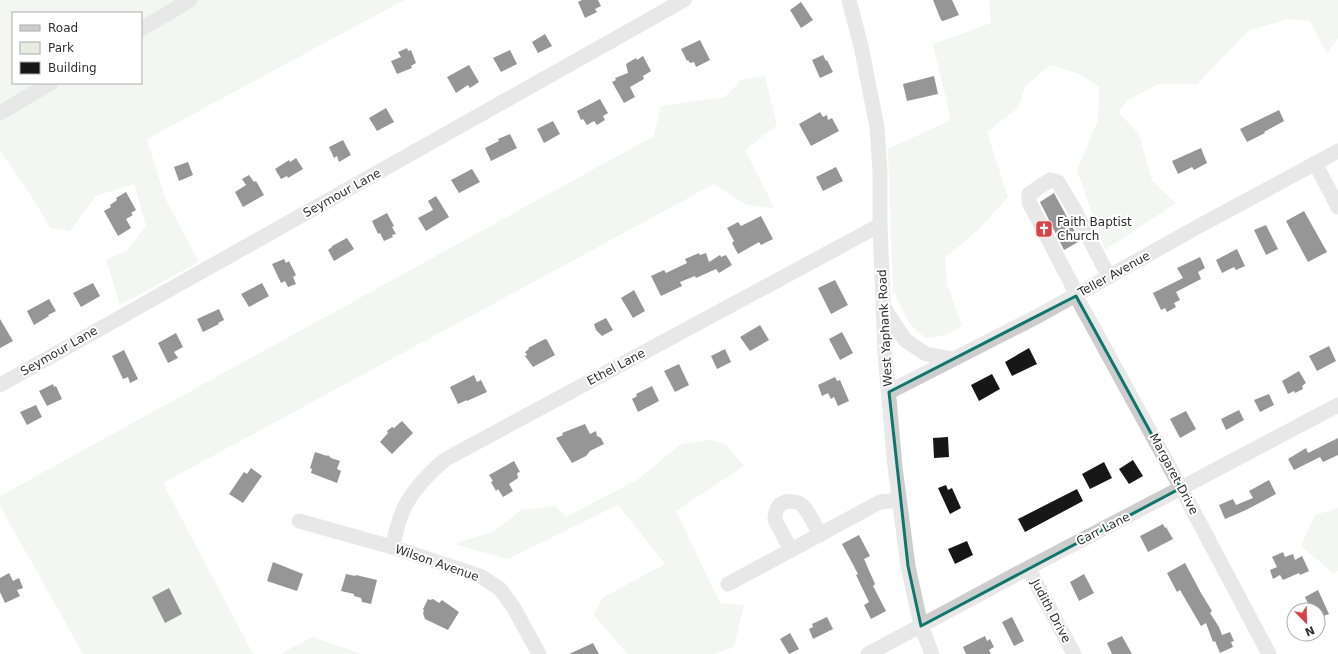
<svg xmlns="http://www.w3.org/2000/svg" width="1338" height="654" viewBox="0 0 1338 654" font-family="'DejaVu Sans',sans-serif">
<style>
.green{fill:#e6ecdf;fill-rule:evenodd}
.building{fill:#171717}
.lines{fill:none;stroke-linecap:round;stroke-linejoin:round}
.minor{stroke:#cdcdcd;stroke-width:15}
.marked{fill:none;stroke:#0f766e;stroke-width:3;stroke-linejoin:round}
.labels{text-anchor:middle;stroke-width:4;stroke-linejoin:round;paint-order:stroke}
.street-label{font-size:12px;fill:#303030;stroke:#fff}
.poi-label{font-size:12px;fill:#303030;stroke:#fff;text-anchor:start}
</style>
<rect width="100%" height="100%" fill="#fff"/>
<path class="green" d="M0,0h404l-257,139 18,59 34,64 -79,43 -14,-45 21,-9 19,-25 -12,-42 -38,12 -26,35 -20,-3 -16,-28 -34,-49zM13,13h128v70h-128z
M989,0h349v38l-11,16 -17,-33 -22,-2 -40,12 -51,53h-38l-31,16 -10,12 21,22 13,47 24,22 -71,47 -28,-80 21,-50 1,-33 -20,-13 -28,-9 -26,21 -7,22 -31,24 21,65 -29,32 -34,29 2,26 15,42 -18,10 -19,2 -17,-16 -15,-32 -5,-141 63,-29 -18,-76 58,-21z
M765,76l12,49 -32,25 30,59 -30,-5 -31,-20 -551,299 90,171h-170l-83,-148v-10l654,-360 7,-30 64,-9 17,-18z
M710,440l16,5 18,21 -68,45 44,92 24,2 -10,42 -20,7h-87l-33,-39 8,-17 63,-34 -47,-59 -110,54 -55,-15 40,-12 28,-22 34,-4 11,11 71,-37 44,-36z
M1338,508v63l-5,2 -32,-27 14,-31z
M313,637l48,17h-81z"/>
<path class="building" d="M582,0h16l3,6 -6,3 2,3 -12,6 -7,-16z
M933,0h19l7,15 -16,6 -2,-1z
M801,2l12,18 -12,8 -11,-18z
M545,34l7,12 -14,7 -6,-11z
M700,40l10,20 -14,7 -2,-5 -4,1 -2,-3 -1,1 -6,-12z
M407,48l1,3 3,-1 5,13 -5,3 1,2 -15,6 -6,-13 10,-4 -3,-5z
M510,50l7,14 -16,8 -8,-14z
M823,55l3,6 1,-1 6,12 -13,6 -8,-18z
M643,56l8,15 -8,5 1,3 -14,8 5,10 -11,6 -12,-21 4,-2 -1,-2 13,-5 -2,-9 10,-6 1,2z
M469,65l10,17 -9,6 -2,-3 -12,8 -9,-16z
M934,76l4,18 -31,7 -4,-17z
M600,99l8,14 -5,3 2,4 -8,5 -3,-4 -7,4 -4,-6 -2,1 -4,-9z
M386,108l8,14 -17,9 -8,-13z
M1279,110l5,11 -20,11 1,1 -18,9 -7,-13z
M820,112l3,5 4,-2 1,5 4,-2 7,13 -28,15 -12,-22z
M553,121l7,13 -16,9 -7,-14z
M510,134l7,14 -26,13 -6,-13 14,-7 -1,-2z
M343,140l8,15 -12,7 -2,-6 -3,2 -5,-11z
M1201,148l6,15 -13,7 -2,-3 -14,7 -6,-13z
M296,158l7,11 -15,9 -1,-2 -6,3 -6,-10 14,-9 1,2z
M188,162l5,13 -14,6 -5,-14z
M836,167l7,14 -20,10 -7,-14z
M472,169l8,13 -21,11 -8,-13z
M249,175l5,7 2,-1 8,14 -21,12 -8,-15 11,-7 -4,-6z
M126,192l10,18 -5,3 2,2 -7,4 5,9 -13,8 -14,-25 7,-4 -1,-2 7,-5 -1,-2z
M1054,193l26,48 -16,9 -24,-48z
M436,196l13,21 -23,14 -8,-13 15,-8 -5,-9z
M1304,211l23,41 -19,10 -22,-41z
M387,213l7,13 -2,1 4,7 -4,1 1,2 -9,4 -4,-8 -2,1 -6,-13z
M761,216l12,23 -12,6 -2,-3 -21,12 -6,-11 2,-2 -7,-13 11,-6 3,4z
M1266,225l12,24 -12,6 -12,-25z
M347,238l7,11 -20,12 -6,-11 4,-3v-1z
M1237,249l8,17 -9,4 -2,-3 -12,6 -6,-13z
M699,253l1,2 6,-2 3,9 11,-7 1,2 5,-2 6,10 -13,8 -3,-4 -20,9 -1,-2 -15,6 2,4 -21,10 -10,-20 13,-6 2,3 21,-10 -2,-4z
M1200,257l5,11 -7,4 3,7 -25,13 4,8 -6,3 2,4 -9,5 -2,-4 -4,2 -8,-17 30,-15 -6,-10z
M284,259l2,4 3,-2 7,14 -3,2 3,7 -8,3 -3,-6 -4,2 -9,-19z
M835,280l13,25 -17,9 -13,-26z
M93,283l7,13 -19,11 -8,-14z
M262,283l7,13 -20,11 -8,-13z
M634,290l11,21 -12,7 -12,-20z
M49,299l7,12 -8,4 1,1 -15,9 -7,-14z
M219,309l5,11 -6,3 1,1 -16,8 -6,-13z
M606,318l7,12 -11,6 -6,-6 -2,-6z
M0,319l13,22 -13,7z
M760,325l9,15 -19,11 -10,-14z
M842,332l11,21 -13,7 -11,-21z
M176,333l7,14 -9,5 4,6 -10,5 -10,-20z
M545,339l2,1 8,15 -22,12 -8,-11 2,-1 -2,-3 4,-3 -1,-1z
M1329,346l7,15 -19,10 -8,-15z
M1029,348l8,16 -25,12 -7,-14z
M725,349l6,13 -14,7 -6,-13z
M124,350l14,29 -8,4 -2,-6 -5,2 -11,-23z
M679,364l10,21 -14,7 -11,-21z
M1299,371l7,12 -4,3 1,3 -8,4 -1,-2 -6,3 -6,-13z
M992,374l8,15 -21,12 -8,-16z
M474,375l3,7 4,-2 6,12 -20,9v-1l-9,4 -8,-17z
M835,377l2,4 3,-1 9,21 -11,5 -4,-9 -3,2 -3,-6 -6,3 -4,-11z
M53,384l1,3 2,-1 6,13 -15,7 -8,-15z
M652,386l7,15 -21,11 -6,-13 5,-3 -1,-2z
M1269,394l5,11 -14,7 -6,-12z
M36,405l6,12 -15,8 -7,-13z
M1239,410l5,10 -18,10 -5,-11z
M1186,411l10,18 -16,9 -10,-19z
M402,421l11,12 -21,21 -12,-12 8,-9 -1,-2 5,-4 2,1z
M585,424l5,10 6,-3 1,5 4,2 3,6 -14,7 -4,5 -14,7 -16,-25 7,-3 -1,-2z
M948,437l1,20 -15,1 -1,-20z
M1338,438v17l-15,7 -3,-5 -26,13 -6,-11 18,-11 2,5z
M315,452l12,4 1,-1 3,3 9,3 -3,8 4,2 -4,12 -26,-10 1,-4 -2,-1z
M1133,460l10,16 -14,8 -10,-15z
M514,461l6,11 -3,1 1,5 -9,6 4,7 -10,6 -5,-8 -2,2 -5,-9 2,-1 -4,-6z
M1104,462l8,16 -22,11 -8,-15z
M251,468l11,8 -19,27 -14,-9 15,-22 3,2z
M1269,480l7,14 -30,16 -21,9 -6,-14 14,-6 3,6 17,-7 -4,-7z
M946,485l2,5 4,-2 9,20 -11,6 -12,-26z
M1077,489l6,12 -58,31 -7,-13z
M1163,524l2,4 1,-1 7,12 -25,13 -8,-16z
M859,535l11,21 -6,3 11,25 -2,2 13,25 -15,8 -7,-14 5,-3 -13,-27 2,-1 -16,-30z
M967,541l6,14 -18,9 -7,-15z
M1283,552l2,5 8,-3 2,6 7,-4 7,15 -9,4 -1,-2 -16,7 -3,-5 -7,4 -3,-9 7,-3 -5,-10z
M273,562l30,12 -6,17 -30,-10z
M1185,563l16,30 11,18 -2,2 9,14 3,8 8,-3 4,9 -3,1 2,5 -13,6 -5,-12 -2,1 -7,-19 -5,3 -21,-36 -3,2 -10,-19z
M9,573l4,8 6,-3 4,10 -6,2 3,6 -15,7 -5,-11v-14z
M346,574l9,2 1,-1 21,5 -6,24 -9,-2 -1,-4 -7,-2v-2l-13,-3z
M1084,574l10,19 -15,8 -9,-19z
M169,588l13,26 -17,9 -13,-26z
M1318,590l11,24 -11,4v-8h-7l-6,-13z
M428,599l2,1 3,-1 6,4 3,-3 17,12 -11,18 -23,-11 -2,-6 1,-2 -1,-2z
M827,617l6,12 -20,10 -4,-10 4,-2 -1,-3z
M1012,617l12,24 -10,5 -12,-24z
M790,633l9,16 -10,5 -9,-15z
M985,636l2,5 3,-2 4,8 -5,3 2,4h-25l-3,-7z
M1122,636l10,18h-20l-5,-11z
M593,643l6,11h-30z"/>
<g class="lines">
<path class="minor" d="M849,0l12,46 16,81 3,44v54l5,128 10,114 13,99 13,60 11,28
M141,29l49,-29
M0,113l51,-30
M1315,163l23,44
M1109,277l-36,-70 -15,-25 -8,-2 -21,14v8l43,83 4,11 105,192 88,166
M883,306l22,34 21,14 27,5
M0,385l684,-385
M889,392l149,-76 163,-91 137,-74
M299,521l93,26 88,29 20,13 14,19 25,46
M392,547c4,-13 6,-27 12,-39 10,-20 25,-35 42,-49l434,-234
M791,550l-16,-30c0,-4 1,-10 3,-13 6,-8 20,-7 26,0 6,7 11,19 16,28
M1028,568l46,86
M728,584l152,-82 19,-2
M868,654l160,-86 153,-80 157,-83"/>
</g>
<path d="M0 0H1338V654H0ZM1076,296l105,192 -260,138 -13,-60 -19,-174z" fill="#fff" fill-opacity=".55" fill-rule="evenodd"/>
<path class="marked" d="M1076,296l105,192 -260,138 -13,-60 -19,-174z"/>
<defs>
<symbol id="church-square" viewBox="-11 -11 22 22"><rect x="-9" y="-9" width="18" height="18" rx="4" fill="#d84146" stroke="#fff"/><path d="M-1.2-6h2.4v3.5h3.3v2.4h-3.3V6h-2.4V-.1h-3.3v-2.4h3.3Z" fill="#fff"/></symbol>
</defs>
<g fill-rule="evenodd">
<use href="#church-square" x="1034" y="219" width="20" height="20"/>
</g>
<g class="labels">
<g class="street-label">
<text transform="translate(342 193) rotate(-29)" y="4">Seymour Lane</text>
<text transform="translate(1114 274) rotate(-29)" y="4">Teller Avenue</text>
<text transform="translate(885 328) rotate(-93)" y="4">West Yaphank Road</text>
<text transform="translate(59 351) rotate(-30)" y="4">Seymour Lane</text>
<text transform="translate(616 367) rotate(-28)" y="4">Ethel Lane</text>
<text transform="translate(1174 474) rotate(62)" y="4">Margaret Drive</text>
<text transform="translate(1103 529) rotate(-27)" y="4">Carr Lane</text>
<text transform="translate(437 563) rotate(19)" y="4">Wilson Avenue</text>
<text transform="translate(1051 611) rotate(62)" y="4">Judith Drive</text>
</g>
<g class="poi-label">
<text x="1057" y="226">Faith Baptist<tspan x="1057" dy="14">Church</tspan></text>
</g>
</g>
<rect x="12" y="12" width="130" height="72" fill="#ffffff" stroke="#acacac"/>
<rect x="20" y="25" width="20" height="6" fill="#cdcdcd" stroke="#acacac"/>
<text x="48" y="32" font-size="12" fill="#303030">Road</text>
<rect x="20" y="42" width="20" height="12" fill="#e6ecdf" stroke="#acacac"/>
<text x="48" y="52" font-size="12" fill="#303030">Park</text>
<rect x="20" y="62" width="20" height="12" fill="#171717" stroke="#acacac"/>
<text x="48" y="72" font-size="12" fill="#303030">Building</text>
<g transform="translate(1306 622) rotate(157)"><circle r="19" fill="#ffffff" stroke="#acacac"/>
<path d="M0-3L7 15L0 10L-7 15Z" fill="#d84146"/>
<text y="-6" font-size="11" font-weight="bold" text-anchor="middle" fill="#303030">N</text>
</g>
</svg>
